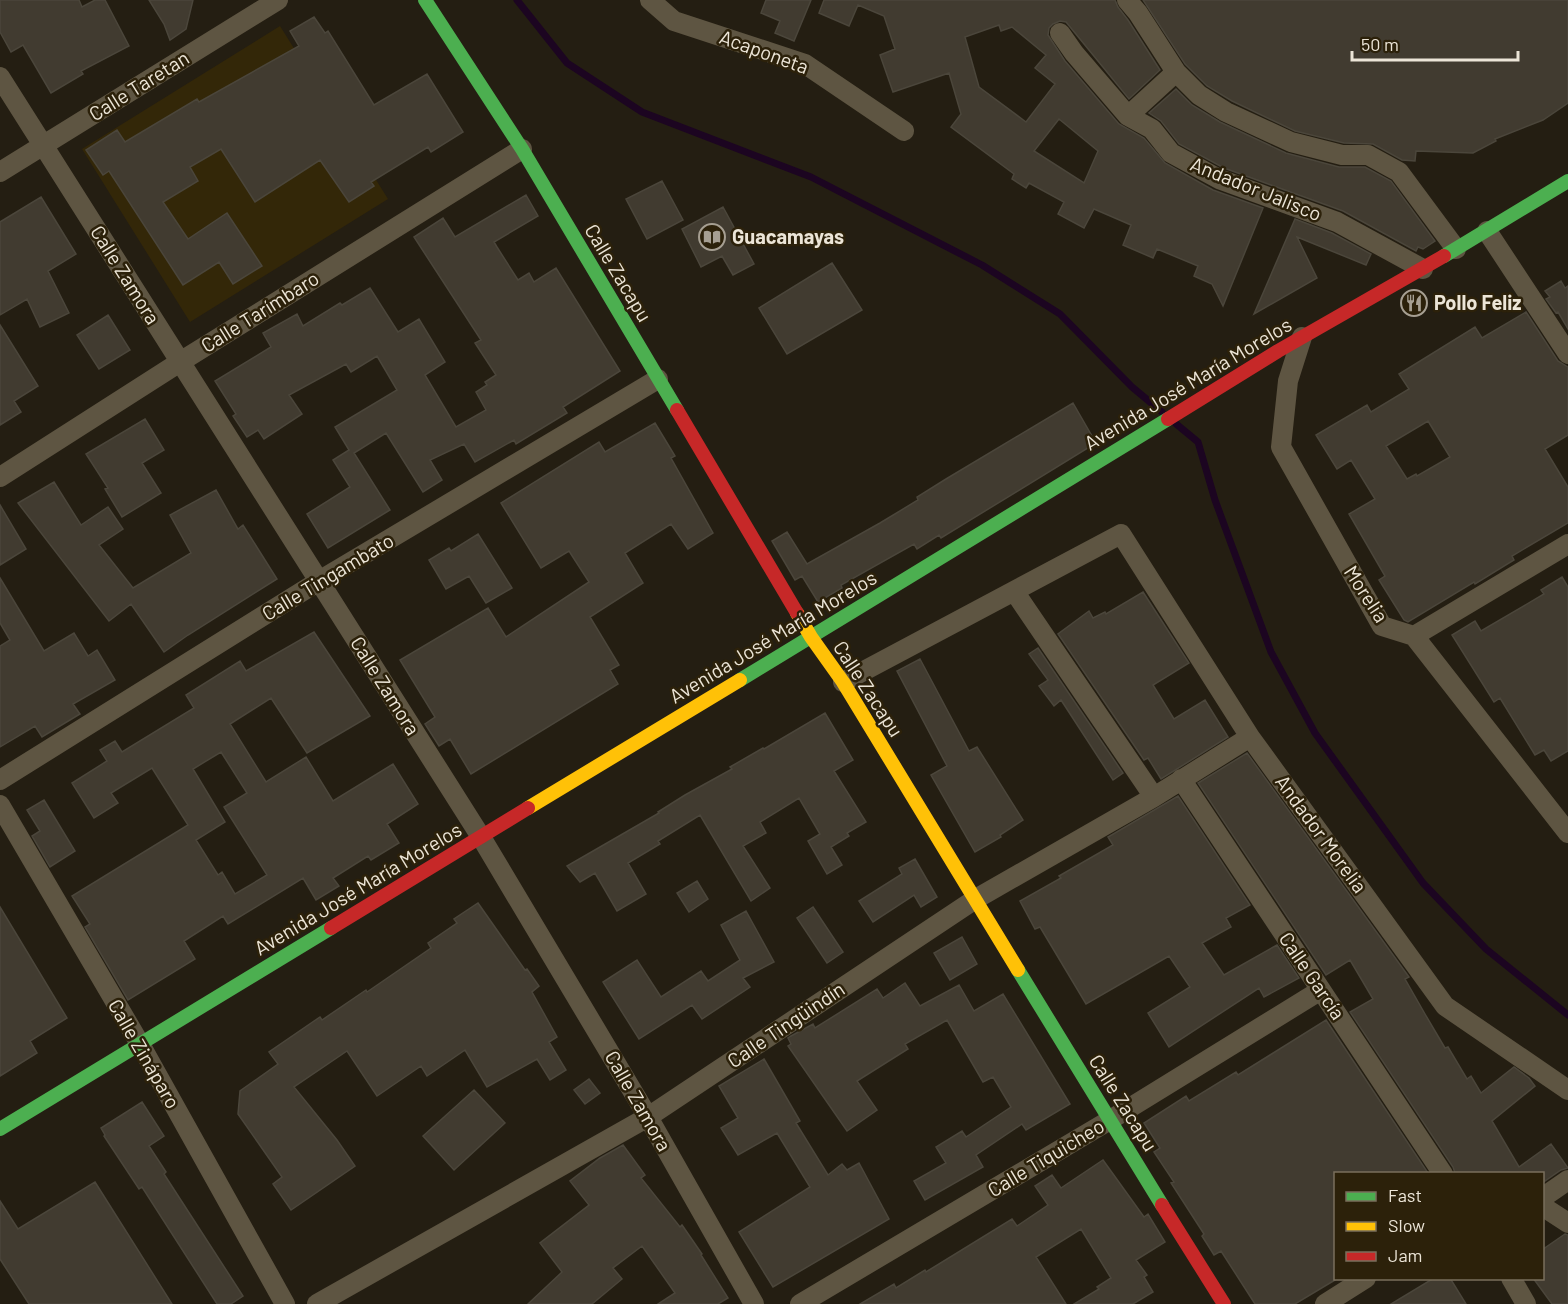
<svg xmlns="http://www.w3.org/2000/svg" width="1568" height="1304" viewBox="0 0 1568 1304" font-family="Barlow,sans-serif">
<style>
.built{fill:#332708}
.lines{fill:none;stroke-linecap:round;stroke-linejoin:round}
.stream{stroke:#1c0521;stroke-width:7}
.building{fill:#413b30;stroke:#4b463b;stroke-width:1.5;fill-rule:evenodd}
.street{stroke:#5e5542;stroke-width:20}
.fast{stroke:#4caf50;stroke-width:14}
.slow{stroke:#ffc107;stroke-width:14}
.jam{stroke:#c62828;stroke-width:14}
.labels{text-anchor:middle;stroke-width:5;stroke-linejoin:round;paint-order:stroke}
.street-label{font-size:20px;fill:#ece5d7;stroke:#2c210a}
.poi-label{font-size:20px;font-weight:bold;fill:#ece5d7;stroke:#2c210a;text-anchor:start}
</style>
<rect width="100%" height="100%" fill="#241e12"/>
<path class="built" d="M280,26l108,173 -198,123 -108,-173z"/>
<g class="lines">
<path class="stream" d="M517,0l50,63 75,49 169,65 171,88 78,49 72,73 30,25
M1175,423l23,19 17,58 56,152 44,81 108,150 63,66 82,66"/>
</g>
<path class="building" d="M0,0h79l3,7 13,-7h10l24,46 -48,25 2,3 -32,19 -28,-48 -12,7 -11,-20z
M149,0h44l-7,29 -16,11 -6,-16z
M766,0h45l-17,41 -19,-8 5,-12 -19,-8z
M824,0h291l3,7 10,13 32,50 -31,29 -63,-77 -6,-1 -7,3 -4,4 -1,7 17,26 54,63 25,14 21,25 48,27 50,18 -40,98 -11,-22 -18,-8 4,-10 -41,-17 -4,9 -30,-13 8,-20 -37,-16 -10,19 -26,-14 6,-12 -35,-19 -3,5 -14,-9 2,-5 -63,-47 10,-13 -12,-41 -56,19 -13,-37 15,-6 -11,-33 -26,-11 -9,21 -30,-13zM999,25l2,6 11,-4 34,28 -11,13 20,16 -29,38 -47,-35 -14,-50zM1059,119l39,32 -14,32 -50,-32z
M1143,0h425v103l-25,17 -48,19 1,2 -23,12 -57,-2 -1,10 -13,-1 -29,-16 -29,-1 -49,-12 -63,-30 -25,-15 -22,-22z
M314,17l11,16 3,-2 46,74 53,-31 36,58 -32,20 -3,-5 -57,35 3,4 -25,16 -29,-42 -65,42 -34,-53 -31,18 8,14 -35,21 25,37 39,-26 35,53 -29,18 -14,-22 -36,23 -74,-114 -6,4 -17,-25 31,-20 8,12 72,-43 2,3 100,-56 -9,-15z
M1176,89l16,16 28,17 66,31 53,14h26l26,14 44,60 -12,8 -5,-2 -2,4 -73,-40 -119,-43 -45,-24 -18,-23 -12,-8z
M662,181l21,39 -36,19 -21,-40z
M526,195l12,21 -44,26 3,5 21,33 11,-7 5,9 22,-14 64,103 -57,36 4,6 -51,31 -2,-4 -39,22 -11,-18 -34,16 12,20 -19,12 -37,-59 -32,20 36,57 -62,38 -21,-34 43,-27 -17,-27 16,-10 -14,-23 62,-37 -20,-34 -26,16 -5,-8 -57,31 13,19 -38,25 -6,-9 -11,7 -14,-21 3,-2 -21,-33 56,-34 -8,-14 34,-19 6,12 37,-23 2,2 28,-17 28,44 21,-13 26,43 -20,13 31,52 30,-17 -10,-18 11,-7 -2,-3 11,-7 -21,-32 6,-3 -67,-103 29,-19 12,19z
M41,197l35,57 -28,17 21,42 -29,14 -13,-28 -27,16v-93z
M723,207l31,57 -21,11 -11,-19 -21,11 -19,-38z
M1295,219l37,14 39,21 -5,11 -69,-28 20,41 -63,36z
M832,263l30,47 -75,44 -28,-46z
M1561,281l4,7 3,-2v43l-10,-17 -2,1 -10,-14 4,-2 -5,-6z
M1526,312l32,49 10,6v68l-23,14 23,38v36l-56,33 2,4 -39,24 -1,-2 -66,40 -4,-2 -25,-40 6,-4 -36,-62 26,-15 -24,-39 -14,9 -21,-34 51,-30 4,7 38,-23 -10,-15 76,-47 7,11zM1428,421l22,36 -33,19 -1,-2 -9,5 -21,-33z
M108,315l22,35 -31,19 -22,-34z
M0,325l38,61 -24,15 7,11 -21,13z
M1073,403l23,40 -155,95 -2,-3 -22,14 -3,-5 -73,41 1,3 -24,14 -16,-26 -7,4 -23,-39 15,-9 20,32 73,-41 38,-23 -1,-3 29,-18z
M145,419l19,31 -22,13 19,30 -39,24 -17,-28 3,-1 -22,-34z
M655,423l20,33 -4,2 42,75 -25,16 -17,-25 -46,29 18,30 -53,34 29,48 -9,5 8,14 -147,90 -21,-35 -11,7 -14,-22 10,-7 -35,-57 88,-52 18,29 83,-55 -20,-31 -28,17 -40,-65 98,-61 6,10z
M54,482l27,43 27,-18 15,22 -24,16 34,43 58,-35 -21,-38 46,-25 22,39 5,-4 34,54 -89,56 -24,17 -33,-48 -22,17 -91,-118z
M0,505l26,44 -26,16z
M478,534l34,54 -26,15 -17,-27 -23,13 -17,-29 20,-12 2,3z
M1562,577l6,10v164l-17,10 -7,-11 -9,5 -35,-57 -6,4 -42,-67 23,-14 6,10 63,-37 -3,-4z
M0,578l44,73 30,-18 14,23 9,-6 18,30 -42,24 7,10 -38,23 -7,-11 -35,21v-101l10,-6 -10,-17z
M1143,592l46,71 -36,22 21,34 31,-19 23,37 -67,42 -13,-21 -4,2 -86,-126 31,-23 4,7 12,-6 1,2z
M314,632l56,84 -63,37 -36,-55 -41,26 36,58 40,-25 27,44 60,-37 25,40 -31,20 12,19 -28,17 -3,-4 -35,22 6,8 -23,14 -13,-22 -75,46 -5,-8 -39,25 11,18 -67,41 -43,-73 5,-3 -18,-28 116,-71 -36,-57 -41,25 7,10 -24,15 -22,-35 35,-22 -7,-11 15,-9 7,11 72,-44 -8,-13 54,-34 6,10zM221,752l26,41 -23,14 43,68 -32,19 -13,-22 -4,3 -22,-35 29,-18 -32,-53z
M1038,648l85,125 -10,7 -52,-80 -7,6 -15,-20 9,-6 -19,-26z
M920,659l49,92 8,-4 46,73 -23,15 1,2 -26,15 -44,-77 16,-9 -50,-95z
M825,713l28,47 -19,11 32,51 -19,11 2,3 -18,11 11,18 -15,9 -19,-33 12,-7 -21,-36 -39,24 6,11 -23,13 27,42 -19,13 -51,-86 -42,26 2,3 -32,19 18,31 -29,17 -22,-38 -15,9 -13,-16 92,-53 -1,-1 27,-17 47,-26 -2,-2 33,-19 1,1z
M1247,753l162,224 -4,2 20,35 20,34 3,-1 19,32 4,-3 10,17 33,-26 15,11 6,8 -43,35 27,46 32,-23 17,24 -7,2 -19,13v-10h-87l-2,-6 -103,-155 23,-13 -23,-39 -24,15 -128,-192z
M1178,796l72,109 -24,13 5,9 -29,16 22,32 53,-30 22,33 -35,19 -5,-9 -90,59 -21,-34 42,-26 -21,-31 -83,48 -46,-77 -5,2 -15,-28 41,-23 -2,-2 54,-31 -5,-8z
M44,800l31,51 -25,16 -18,-31 8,-5 -13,-21z
M915,859l22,38 -16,10 -7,-12 -41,27 -14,-21 43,-27 -3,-6z
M697,881l11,18 -19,13 -12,-19z
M478,903l47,67 2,-1 12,17 -7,6 25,45 -8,5 17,28 -16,10 -13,-21 -50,28 -22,-37 -38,26 -6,-10 -44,30 -30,-45 -53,36 43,53 18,26 -64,44 -18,-26 9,-7 -44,-63 2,-23 38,-27 -9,-12 51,-35 2,3 44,-30 1,2 64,-44 -3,-5 29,-20 -3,-4z
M0,907l67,111 -37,23 7,12 -37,23z
M813,907l30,45 -16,11 -30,-45z
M746,911l28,51 -31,16 7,9 -48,32 -10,-14 -53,34 -36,-57 34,-22 24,37 40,-26 7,10 32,-21 -19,-35z
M962,937l15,27 -27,16 -16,-27z
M905,983l15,23 39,-21 15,26 29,-17 67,110 -44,26 -4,-6 -46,31 7,12 -58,33 -11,-19 32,-18 -10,-16 26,-16 4,6 45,-30 -18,-30 -10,5 -36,-62 -42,24 3,5 -51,32 20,29 -30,21 -59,-85 3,-2 -3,-6 3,-2 22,-12 2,4 62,-39 6,9z
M1326,1020l102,153h-93v107l-40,24h-40l-34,-53 -7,4 -12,-19 2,-2 -33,-51 3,-1 -20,-30 6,-4 -16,-25 42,-27 3,5 47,-29 2,3z
M764,1059l36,62 -4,2 32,52 14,-11 5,6 12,-7 30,56 -116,68 -34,-55 71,-45 -33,-54 -39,22 -17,-27 17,-10 -19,-32z
M589,1079l11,14 -15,11 -11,-14z
M474,1090l31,33 -51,47 -31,-34z
M142,1102l22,34 -15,10 17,26 -2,2 79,122 -12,8h-14l-75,-117 -3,2 -35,-53 1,-1 -4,-7z
M623,1145l22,30 -4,3 39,49 2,-2 20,29 -1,1 27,43 -10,6h-60l17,-11 -33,-47 -29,22 9,11 -30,25h-64l34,-32 -22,-29 49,-38 -19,-24 30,-23z
M1103,1160l41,57 4,-3 17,28 -29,18 11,15 -3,2 9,15 -20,12h-59l25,-15 -2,-2 14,-9 -30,-49 -45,28 30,47h-206l34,-20 2,4 29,-18 1,2 86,-53 5,7 31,-21 -13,-19 17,-11 9,13z
M95,1182l77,122h-143l-29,-45v-58l18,28z
M1565,1234l3,1v69h-16l-19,-26h9v-28z
M1434,1278h16l16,26h-75z"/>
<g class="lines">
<path class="street" d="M650,0l24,21 131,43 99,67
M1127,0l11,13 38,59 23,23 27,17 65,30 51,13h26l31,17 57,77
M1060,33l14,20 54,63 24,13 19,24 48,26 118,43 86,47
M0,77l481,760 167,280 106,187
M1128,116l48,-44
M0,172l278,-172
M1487,231l81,123
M1302,337l-14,44 -7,66 101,179 32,10 154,197
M0,477l180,-115 342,-213
M1014,591l140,206
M1414,636l154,-92
M843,682l278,-148 129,203 195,269 123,84
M1181,779l262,395
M0,780l319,-199 339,-202
M0,805l140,239 145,260
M1542,1198l26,-18
M1542,1206l26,17
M1511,1278l15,26
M317,1304l331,-187 326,-217 180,-103 96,-60
M800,1304l310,-184 211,-130
M1325,1304l41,-26"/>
<path class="fast" d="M425,0l97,149 155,261
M1444,256l124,-75
M740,680l428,-261
M1018,970l144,235
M0,1129l331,-201"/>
<path class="slow" d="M797,613l14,24 32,45 175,288
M528,808l212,-128"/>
<path class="jam" d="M677,410l120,203
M1168,419l110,-68 166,-95
M331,928l197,-120
M1162,1205l62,99"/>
</g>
<defs>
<symbol id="library-ring" viewBox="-11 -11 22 22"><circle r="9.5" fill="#2c210a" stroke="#a69f92" stroke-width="1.5"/><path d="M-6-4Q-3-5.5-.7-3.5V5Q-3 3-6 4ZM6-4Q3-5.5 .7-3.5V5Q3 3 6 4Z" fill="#a69f92"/></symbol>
<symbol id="restaurant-ring" viewBox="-11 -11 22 22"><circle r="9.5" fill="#2c210a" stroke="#a69f92" stroke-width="1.5"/><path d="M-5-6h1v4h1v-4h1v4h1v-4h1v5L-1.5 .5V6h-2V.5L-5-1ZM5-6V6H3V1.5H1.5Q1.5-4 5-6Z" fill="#a69f92"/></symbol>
</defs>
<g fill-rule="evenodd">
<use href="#library-ring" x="697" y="222" width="30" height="30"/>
<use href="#restaurant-ring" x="1399" y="288" width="30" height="30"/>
</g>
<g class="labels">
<g class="street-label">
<text transform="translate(764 52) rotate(20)" y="7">Acaponeta</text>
<text transform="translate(139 86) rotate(-32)" y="7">Calle Taretan</text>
<text transform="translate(1256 189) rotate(22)" y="7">Andador Jalisco</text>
<text transform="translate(618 273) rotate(59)" y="7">Calle Zacapu</text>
<text transform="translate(125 275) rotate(58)" y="7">Calle Zamora</text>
<text transform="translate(260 312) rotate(-32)" y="7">Calle Tarímbaro</text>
<text transform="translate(1188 384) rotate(-31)" y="7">Avenida José María Morelos</text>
<text transform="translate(328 577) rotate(-31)" y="7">Calle Tingambato</text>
<text transform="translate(1366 594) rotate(57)" y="7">Morelia</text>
<text transform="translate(773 637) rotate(-31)" y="7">Avenida José María Morelos</text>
<text transform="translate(385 686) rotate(58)" y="7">Calle Zamora</text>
<text transform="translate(868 689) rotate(57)" y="7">Calle Zacapu</text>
<text transform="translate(1321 834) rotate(54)" y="7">Andador Morelia</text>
<text transform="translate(358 889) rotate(-31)" y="7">Avenida José María Morelos</text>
<text transform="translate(1312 976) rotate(56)" y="7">Calle García</text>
<text transform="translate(786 1025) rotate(-34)" y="7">Calle Tingüindín</text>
<text transform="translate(144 1054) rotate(60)" y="7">Calle Zináparo</text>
<text transform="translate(638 1101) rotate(60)" y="7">Calle Zamora</text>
<text transform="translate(1123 1103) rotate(58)" y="7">Calle Zacapu</text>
<text transform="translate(1046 1158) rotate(-31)" y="7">Calle Tiquicheo</text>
</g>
<g class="poi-label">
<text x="732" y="244">Guacamayas</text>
<text x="1434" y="310">Pollo Feliz</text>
</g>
</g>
<rect x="1334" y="1172" width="210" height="108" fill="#2c210a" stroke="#796f5c" stroke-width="1.5"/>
<rect x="1346" y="1192" width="30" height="9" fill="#4caf50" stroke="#796f5c" stroke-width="1.5"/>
<text x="1388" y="1202" font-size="18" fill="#ece5d7">Fast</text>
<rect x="1346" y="1222" width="30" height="9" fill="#ffc107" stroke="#796f5c" stroke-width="1.5"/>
<text x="1388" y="1232" font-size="18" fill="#ece5d7">Slow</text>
<rect x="1346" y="1252" width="30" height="9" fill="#c62828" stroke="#796f5c" stroke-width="1.5"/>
<text x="1388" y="1262" font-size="18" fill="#ece5d7">Jam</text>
<path d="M1352 51v9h166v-9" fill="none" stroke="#ece5d7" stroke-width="3"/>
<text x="1361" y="51" font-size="18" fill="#ece5d7" stroke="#2c210a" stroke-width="4.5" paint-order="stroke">50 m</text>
</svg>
